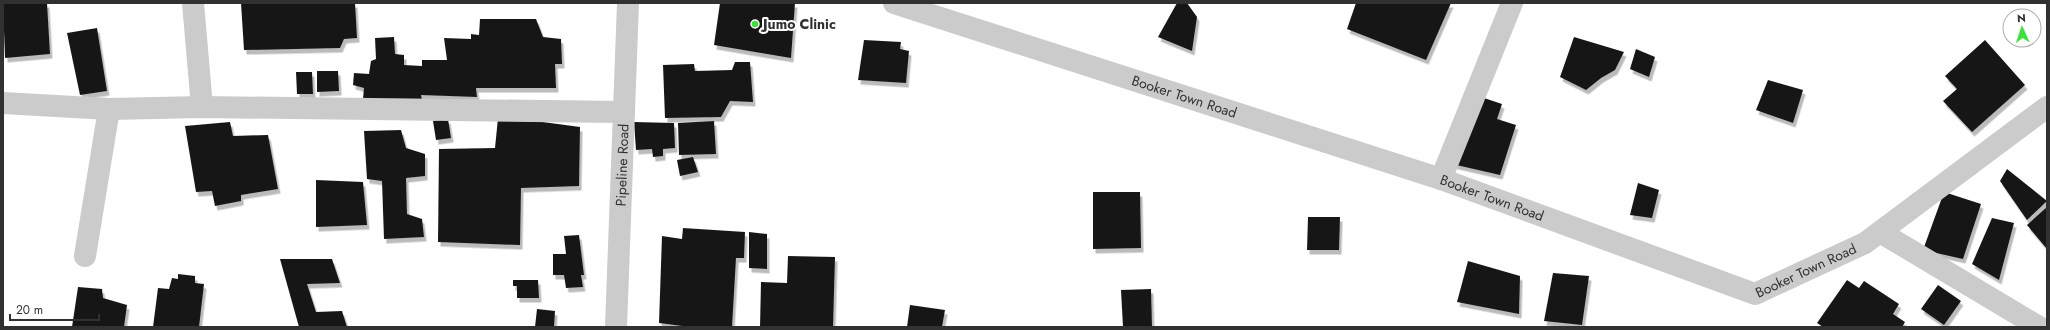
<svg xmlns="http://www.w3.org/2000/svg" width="2050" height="330" viewBox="0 0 2050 330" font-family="Jost,sans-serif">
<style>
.building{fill:#181818;filter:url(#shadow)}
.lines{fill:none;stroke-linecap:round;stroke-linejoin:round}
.minor{stroke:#cbcbcb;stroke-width:22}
.poi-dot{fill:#3ce239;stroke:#fff;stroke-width:1.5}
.labels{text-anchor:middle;stroke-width:4;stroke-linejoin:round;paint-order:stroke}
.poi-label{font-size:14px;font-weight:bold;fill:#313131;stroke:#fff;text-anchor:start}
.street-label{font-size:14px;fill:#313131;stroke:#fff}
</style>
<defs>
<filter id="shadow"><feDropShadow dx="2.5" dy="4.5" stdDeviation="0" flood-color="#0004"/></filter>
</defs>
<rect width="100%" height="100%" fill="#fff"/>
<path class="building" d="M3,3h44l3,51 -45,4z
M241,3h114l2,35 -13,1 -4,9 -96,2z
M720,3h75l-4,55 -77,-13z
M1177,3h10l10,14 -5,34 -34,-14z
M1356,3h95l-25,57 -79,-31z
M480,19h56l7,18 18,2 1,25h-7l1,24h-80l1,9 -56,-2 1,5 -59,-1 1,-11 -11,-3 1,-12 15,1 2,-13 5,-2 -1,-21 19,-1 1,17 9,1v10l18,1v-6h25l-3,-22 27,1v-5l8,1z
M97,28l10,63 -27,4 -13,-62z
M1574,37l50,15 -9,18 -14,8 -15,12 -26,-13z
M864,40l37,2 -1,7 9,2 -3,32 -48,-3z
M1985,40l40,45 -53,47 -29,-31 14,-12 -12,-13z
M1636,49l19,8 -6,20 -19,-8z
M735,62h15l3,40 -23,-1 -9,16 -56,1 -2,-53 31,-1 1,7 37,-1z
M317,71h21l1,20 -22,1z
M296,72h16l1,22h-16z
M1768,80l35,10 -10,33 -37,-13z
M1481,97l21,7 -5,15 19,6 -16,50 -48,-11z
M498,118h15l67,9 -1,59 -58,2 -1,57 -82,-3 1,-93 56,-1z
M448,119l3,19 -15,2 -3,-19z
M714,121l2,33 -37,1 -1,-32z
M230,122l3,14 35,-1 10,54 -37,6v6l-26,5 -3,-15 -16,1 -11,-66z
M634,122l40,1 1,25 -12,1v7l-10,1 -1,-8 -16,1z
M401,130l5,18 19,6v22l-19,2 1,36 15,5 2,18 -40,2 -2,-58 -15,-2 -3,-48z
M693,157l5,15 -18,4 -3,-16z
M2007,169l40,32 -20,19 -27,-39z
M316,180l47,2 4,43 -51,2z
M1638,183l21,7 -7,28 -22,-3z
M1093,192h47l1,56 -48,1z
M1944,192l37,12 -18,55 -40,-9z
M2047,207v42l-20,-24z
M1308,217h32l-1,33h-32z
M1992,218l22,5 -15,57 -27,-16z
M683,228l62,4 -1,26h-8l-4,69h-42l-31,-4 3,-87 20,3z
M749,232l18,2v35l-18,-1z
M579,235l5,40h-3l2,12 -17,1 -2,-13h-11v-21h13l-2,-18z
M788,256l47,1 -2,70h-73l1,-45 26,1z
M280,259h52l8,24 -33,1 9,28 26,-1 5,16h-48z
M1468,261l52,15 -1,38 -62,-12z
M1553,273l36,3 -7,49 -38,-4z
M178,274l17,2v7l9,1 -5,43h-46l5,-39 11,1 3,-11 6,1z
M513,280h25l1,18h-22v-12h-4z
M1847,280l12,8 5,-7 35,23 -6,10 12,8 -3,5h-79l-6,-4z
M1938,285l23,16 -17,24 -23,-16z
M78,287l24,2 1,9 24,7 -3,22h-52z
M1151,289l1,38h-29l-2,-37z
M910,305l35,5 -3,17h-35z
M537,309l18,2 -1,16h-19z"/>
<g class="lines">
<g class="minor">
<path d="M193,3l9,104"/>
<path id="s1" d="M894,3l547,176 314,115 110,-51 182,-136"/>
<path d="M3,103l106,6 93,-2 422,5"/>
<path d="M1441,179l71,-176"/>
<path d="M1880,232l159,95"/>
<path d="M85,256l24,-147"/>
<path id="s2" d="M616,327l12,-324"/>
</g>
</g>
<circle class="poi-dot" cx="755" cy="24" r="4"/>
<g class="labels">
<g class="poi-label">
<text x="763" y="29">Jumo Clinic</text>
</g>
<g class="street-label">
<text dy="5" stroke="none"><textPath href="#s1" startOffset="305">Booker Town Road</textPath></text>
<text dy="5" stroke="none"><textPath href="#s2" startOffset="162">Pipeline Road</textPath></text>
<text dy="5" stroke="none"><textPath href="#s1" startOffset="629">Booker Town Road</textPath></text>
<text dy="5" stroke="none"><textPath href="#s1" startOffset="965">Booker Town Road</textPath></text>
</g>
</g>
<rect width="2050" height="330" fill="none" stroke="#313131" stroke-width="8"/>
<g transform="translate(2022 28) rotate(357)"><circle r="19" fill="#ffffff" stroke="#adadad"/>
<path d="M0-3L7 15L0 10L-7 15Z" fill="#3ce239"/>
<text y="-6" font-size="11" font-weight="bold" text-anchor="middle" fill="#313131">N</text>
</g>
<path d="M10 314v6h89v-6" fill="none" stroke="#313131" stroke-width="2"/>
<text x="16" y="314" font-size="12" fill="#313131" stroke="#ffffff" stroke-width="3" paint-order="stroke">20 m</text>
</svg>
